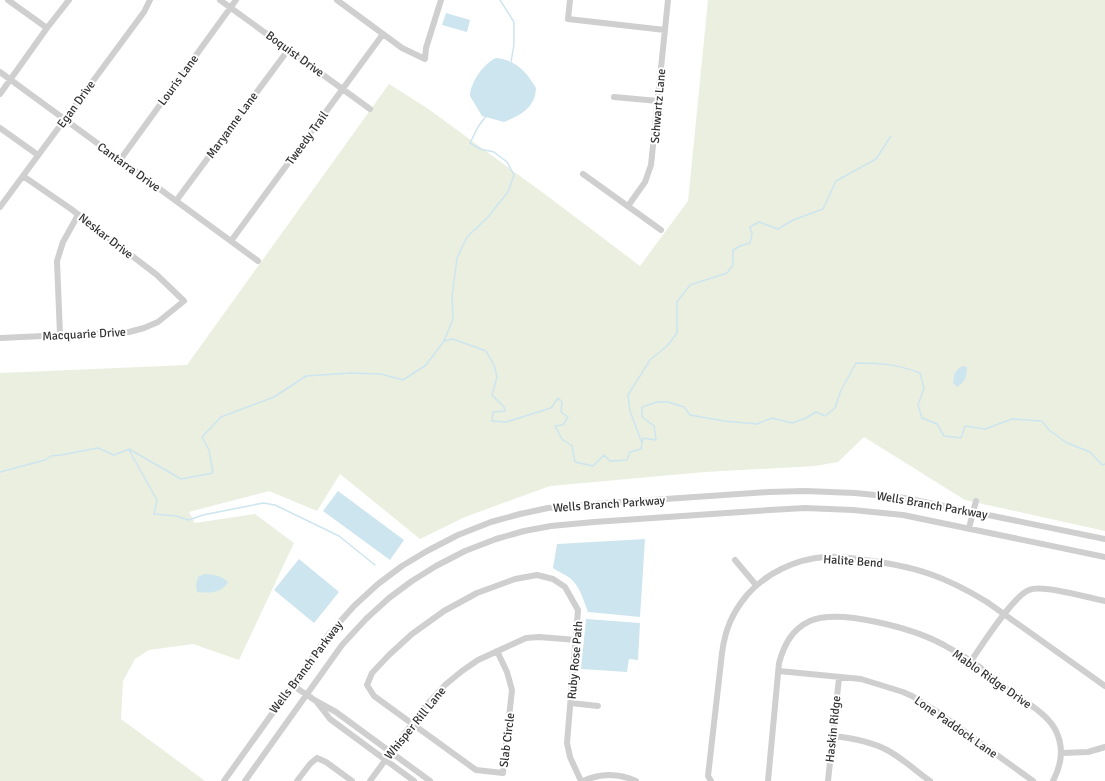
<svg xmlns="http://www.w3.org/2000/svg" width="1105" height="781" viewBox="0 0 1105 781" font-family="Signika,sans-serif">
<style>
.green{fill:#eaefe0}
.water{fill:#cde5ef}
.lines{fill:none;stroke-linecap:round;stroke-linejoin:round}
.stream{stroke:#cde5ef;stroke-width:1.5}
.minor{stroke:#cfcfcf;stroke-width:6}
.labels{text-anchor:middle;stroke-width:4;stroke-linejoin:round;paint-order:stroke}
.street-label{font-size:12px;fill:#323232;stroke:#fff}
</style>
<rect width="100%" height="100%" fill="#fff"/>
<path class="green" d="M708,0h397v531l-140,-31 -101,-63 -26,25 -23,4 -110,6 -155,14 -85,31 -45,22 -80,-65 -23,37 -48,-20 -80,21 6,11 60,-9 39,29 -55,117 -46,-16 -44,6 -14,9 -12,22 -2,38 84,62h-205v-408l187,-8 202,-281 38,24 119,87 94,71 48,-65z"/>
<path class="water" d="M446,13l24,7 -3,12 -25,-7z
M496,58c20,2 30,13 40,30 -1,20 -15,27 -32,34l-22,-6 -12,-20c0,-13 14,-33 26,-38z
M963,366l4,1c0,8 -2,16 -10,20l-4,-4c1,-8 2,-14 10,-17z
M338,491l66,49 -14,20 -67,-49z
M645,539l-5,78 -52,-5c-5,-13 -9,-29 -21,-36 -5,-3 -10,-5 -14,-8l4,-24z
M299,559l40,33 -25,31 -40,-33z
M204,574c8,0 19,2 24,8 -7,12 -19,11 -31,10l-1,-7 2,-8z
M586,619l54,4 -2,37 -9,-1 -2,13 -46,-3z"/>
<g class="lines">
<path class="stream" d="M500,0l14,22v22l-3,18
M444,341l9,-22 -1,-22 5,-39 10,-21 21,-20 20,-25 6,-17 -7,-13 -13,-10 -14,-3 -10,-6 8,-16 8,-11
M642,443l-12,-32 -2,-16 22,-35 17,-14 10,-13v-31l13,-17 37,-12 6,-8v-15l7,-4 10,-3 2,-9 -2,-7 9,-5 19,7 15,-9 30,-11 13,-28 40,-22 15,-23
M129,450l28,50 -3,14 22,2 13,4 14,-5 60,-12 12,2 64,31 36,29
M0,472l45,-12 6,-4 10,-1 37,-7 16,7 15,-6 52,30 32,-6 -4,-23 -7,-13 19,-20 53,-20 32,-21 44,-3 31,1 22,6 23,-15 18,-24 9,-2 33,12 8,14 3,12 -5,18 12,12 1,4 -12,1 -1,9 14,1 45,-14 7,-10 4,4 -1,10 7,5 -5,8 -8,1 7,13 10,7 3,16 18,4 11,-11 6,6 17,-1 3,-8 11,-3 2,-11 13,2 -2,-14 -12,-9v-10l15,-5h11l16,5 6,8 34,6 33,3 15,-6 20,5 14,-5 10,-6 9,4 10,-8 6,-18 15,-27c25,0 40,1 64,10l4,15 -6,17 4,13 15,6 7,12 17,2 4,-12 20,3 27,-10 30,2 7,9 18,13 23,9 12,13 3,-1"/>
<path class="minor" d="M8,0l39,28
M220,0l150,109
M337,0l65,48 23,11 1,-11 15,-48
M570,0l-2,19 97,11
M0,72l258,189
M0,94l47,-66 22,-28
M614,97l44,4
M0,128l38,27
M120,160l116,-160
M583,174l78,56
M176,201l112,-151
M628,206l17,-24 6,-17 17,-165
M0,207l144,-195 6,-12
M231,241l152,-207
M60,335l-3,-74 6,-19 15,-27
M0,338l129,-6 15,-4 14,-6 26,-21 -27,-26 -86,-66 -48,-33
M969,528l7,-27
M735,560l21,25
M497,651l10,21 5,18 -9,83 -27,-3 -102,-74 -7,-11 5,-12 17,-18 23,-21 32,-23 33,-18 38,-14 22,-4 16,4 12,8 13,23 -11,133 3,14 11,24
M971,661c11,-16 42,-65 58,-71 14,-6 60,8 76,11
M779,671l82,8 42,13 9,4 24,15 97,70
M292,685l24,16
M571,703l27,3
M833,736c18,2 37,5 54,14 15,8 29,21 43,31
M1062,753l26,-1 17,-5
M224,781l105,-147 25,-28 24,-22 24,-18 25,-15 31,-16 33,-13 29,-8 28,-6 45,-4 176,-12 36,-1 50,2 50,5 200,41
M245,781l97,-136 24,-26 23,-21 23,-17 24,-15 29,-15 31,-12 28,-8 27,-5 43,-4 176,-12 35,-2 48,2 50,5 202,42
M297,781l13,-17 7,-6 9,4 26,19
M370,781l52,-71 23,-25 17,-14 16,-11 48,-22 13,-1 38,3
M414,781l-84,-62 -14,-18 20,11 94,69
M583,781c18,-8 35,-8 53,0
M711,781l-3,-5 14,-123c3,-23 10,-40 25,-58 19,-22 49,-36 78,-38 16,-1 32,2 48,4 19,3 38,6 57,13 20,7 39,17 57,28l118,84
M768,781l11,-118c5,-18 13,-34 31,-42 30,-13 104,8 132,23 9,5 20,11 29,17 11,7 22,17 33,26 15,11 42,25 51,42 9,17 7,35 -2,52
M828,781l11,-103"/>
</g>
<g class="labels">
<g class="street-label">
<text transform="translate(295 54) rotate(36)" y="4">Boquist Drive</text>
<text transform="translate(178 80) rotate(-54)" y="4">Louris Lane</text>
<text transform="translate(76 104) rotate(-54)" y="4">Egan Drive</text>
<text transform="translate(658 106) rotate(-85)" y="4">Schwartz Lane</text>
<text transform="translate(232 125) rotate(-54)" y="4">Maryanne Lane</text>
<text transform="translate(307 138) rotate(-54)" y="4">Tweedy Trail</text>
<text transform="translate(129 167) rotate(36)" y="4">Cantarra Drive</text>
<text transform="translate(106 236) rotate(38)" y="4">Neskar Drive</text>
<text transform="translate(84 334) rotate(-3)" y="4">Macquarie Drive</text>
<text transform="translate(609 504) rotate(-4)" y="4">Wells Branch Parkway</text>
<text transform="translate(932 505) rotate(10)" y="4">Wells Branch Parkway</text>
<text transform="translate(853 561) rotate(4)" y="4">Halite Bend</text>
<text transform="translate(575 660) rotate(-85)" y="4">Ruby Rose Path</text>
<text transform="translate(306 667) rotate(-53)" y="4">Wells Branch Parkway</text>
<text transform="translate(992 679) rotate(35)" y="4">Mablo Ridge Drive</text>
<text transform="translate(415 723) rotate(-51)" y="4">Whisper Rill Lane</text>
<text transform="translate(956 727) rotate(35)" y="4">Lone Paddock Lane</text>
<text transform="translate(833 729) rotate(-84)" y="4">Haskin Ridge</text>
<text transform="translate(507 740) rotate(-83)" y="4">Slab Circle</text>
</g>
</g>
</svg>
